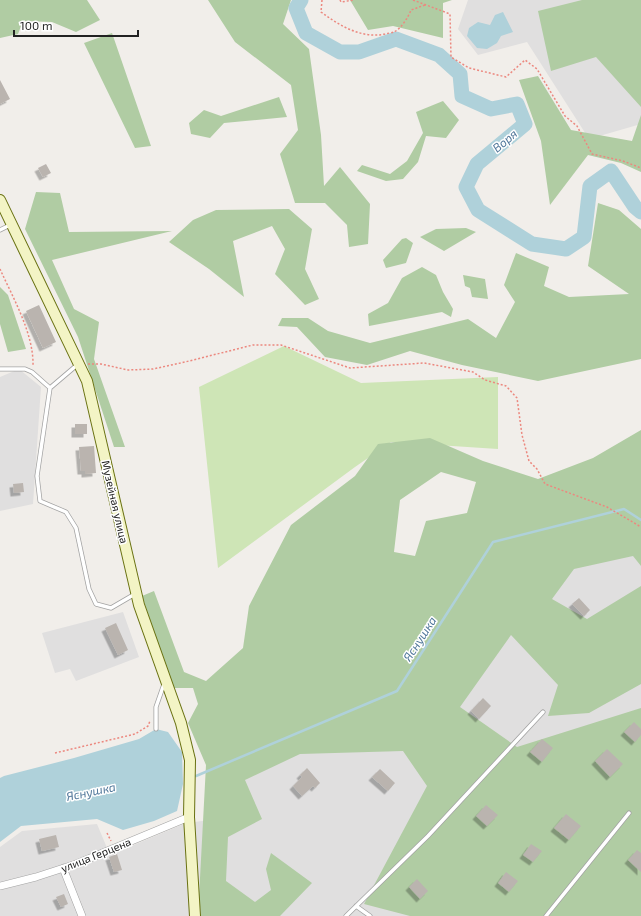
<svg xmlns="http://www.w3.org/2000/svg" width="641" height="916" viewBox="0 0 641 916" font-family="'Exo 2',sans-serif">
<style>
.residential{fill:#e0dfdf}
.grass{fill:#cee5b6}
.forest{fill:#b0cca3;fill-rule:evenodd}
.water{fill:#afd1da}
.lines{fill:none;stroke-linecap:round;stroke-linejoin:round}
.stream{stroke:#afd1da;stroke-width:2.5}
.river{stroke:#afd1da;stroke-width:15}
.building{fill:#bab4af;filter:url(#shadow)}
.lane-casing{stroke:#a3a3a3;stroke-width:5}
.street-casing{stroke:#a3a3a3;stroke-width:8}
.secondary-casing{stroke:#697111;stroke-width:12}
.path{stroke:#ec887f;stroke-width:1.5;stroke-dasharray:2 2;stroke-linecap:butt}
.lane{stroke:#fff;stroke-width:3.5}
.street{stroke:#fff;stroke-width:7}
.secondary{stroke:#f3f4c5;stroke-width:10}
.labels{text-anchor:middle;stroke-width:3;stroke-linejoin:round;paint-order:stroke}
.street-label{font-size:11px;fill:#222;stroke:#fff}
.water-label{font-size:12px;font-style:italic;fill:#50779a;stroke:#fff}
</style>
<defs>
<filter id="shadow"><feDropShadow dx="-3.5" dy="3.5" stdDeviation="0" flood-color="#0004"/></filter>
</defs>
<rect width="100%" height="100%" fill="#f1eeea"/>
<path class="residential" d="M468,0h173v124l-52,15 -62,-97 -49,13 -20,-26z
M19,369l22,18 -8,117 -33,7v-134z
M641,532v384h-641v-69l22,-16 75,-7 13,31 76,-32 33,-4 7,-61 284,-201z
M123,612l16,45 -63,24 -6,-12 -15,4 -13,-40z"/>
<path class="grass" d="M284,346l77,37 137,-6v72l-107,-7 -36,25 -137,101 -19,-181z"/>
<path class="forest" d="M0,0h87l13,20 -24,12 -24,-10 -29,-1 -5,13 -18,4z
M208,0h83l-8,24 26,25 12,86 3,51 16,-19 30,37 -2,40 -19,3 -2,-22 -22,-22h-30l-15,-49 18,-24 -7,-45 -56,-43z
M350,0h102l-9,3v35l-50,-12 -25,4z
M582,0h59v107l-45,-50 -45,14 -13,-60z
M112,33l39,113 -16,2 -51,-105z
M538,76l33,54 61,11 9,-26v57l-20,-9 -33,-8 -38,50 -9,-64 -22,-61z
M279,97l8,20 -63,6 -14,15 -19,-4 -2,-11 15,-13 17,6z
M443,101l16,19 -13,18 -20,-2 -8,26 -15,17 -17,2 -29,-10 5,-6 28,9 17,-13 16,-28 -7,-21z
M36,192l24,1 9,39 103,-1 -120,29 22,49 25,13 -5,37 31,88h-11l-36,-110 -53,-108z
M598,203l21,7 22,19v130l-103,22 -76,-16 -52,-14 -43,14 -42,-8 -28,-30 -19,-1 4,-8h26l20,13 42,12 98,-24 28,19 19,-36 -11,-17 12,-32 33,14 -5,19 25,11 60,-3 -41,-28z
M289,209l23,20 -7,40 14,30 -14,6 -30,-31 10,-25 -13,-23 -39,15 11,56 -35,-28 -40,-27 24,-22 23,-10z
M466,228l10,4 -32,19 -24,-14 16,-8z
M406,238l7,5 -7,20 -20,5 -3,-8 19,-21z
M422,267l14,8 7,17 10,17 -2,8 -9,-5 -73,14 -1,-12 20,-11 14,-25z
M463,275l22,4 3,20 -16,-2 -2,-9 -5,-2z
M0,287l8,8 18,54 -18,3 -8,-28z
M641,430v136l-8,-10 -59,13 -22,30 35,20 54,-33v98l-52,29 -41,3 10,-31 -47,-50 -51,72 57,40 124,-39v208h-231l-46,-12 63,-118 -24,-35 -103,3 -55,26 17,39 -34,18 -2,44 29,21 16,-12 -5,-21 5,-16 41,30 -32,33h-79l-2,-19 7,-132 -18,-42 10,-19 -5,-16h-20l-31,-92 12,-5 30,81 22,9 37,-33 6,-42 42,-81 64,-49 23,-32 52,-6 53,23 55,18 55,-21zM441,472l35,10 -9,31 -41,8 -11,35 -21,-4 6,-52z"/>
<path class="water" d="M503,12l10,20 -12,4 -4,7 -10,6 -10,-1 -10,-12 2,-8 9,-6 12,3 5,-10z
M156,729l12,3 14,20 1,32 -6,27 -23,10 -31,9 -26,-11 -76,7 -21,16v-64l4,-2 70,-18 65,-19z"/>
<g class="lines">
<path class="stream" d="M196,776l201,-85 96,-149 131,-33 17,11"/>
<path class="river" d="M301,0l-5,8 10,25 34,19h19l37,-13 43,16 21,19 2,22 29,13 26,-5 8,20 -48,40 -11,23 12,23 54,34 34,5 18,-12 6,-51 21,-15 24,36 6,5"/>
</g>
<path class="building" d="M0,80l10,19 -10,5z
M46,164l5,9 -8,4 -5,-9z
M39,305l17,37 -13,6 -17,-37z
M75,424h12v10h-12z
M94,446l2,27 -11,1v-3h-4l-2,-24z
M23,483l1,9 -10,1 -1,-9z
M579,598l11,12 -6,6 -12,-12z
M116,623l12,27 -10,5 -13,-27z
M483,698l8,8 -12,13 -8,-8z
M634,722l7,7v6l-6,7 -11,-10z
M542,739l11,9 -11,14 -12,-10z
M607,749l16,15 -13,13 -15,-16z
M307,768l13,15 -5,5 -2,-2 -11,10 -9,-10 9,-9 -2,-2z
M380,769l15,14 -7,8 -16,-14z
M486,805l12,10 -11,11 -11,-10z
M566,814l15,12 -12,14 -15,-12z
M56,835l3,12 -17,4 -3,-12z
M531,844l11,7 -9,11 -10,-7z
M637,850l4,3v19l-13,-12z
M117,854l5,16 -8,2 -5,-15z
M506,872l12,9 -9,11 -11,-9z
M417,879l11,12 -8,8 -11,-12z
M64,894l4,10 -7,3 -5,-10z"/>
<g class="lines">
<defs>
<path id="lane" d="M0,230l10,-5
M77,365l-27,23 -13,88 3,25 26,11 10,16 13,61 7,15 15,4 24,-14
M0,369h25l7,3 18,16
M156,729v-22l8,-23
M356,906l14,10
M346,916l82,-80 115,-124
M546,916l83,-103"/>
<path id="street" d="M63,868l19,48
M0,886l36,-9 40,-13 113,-47"/>
<path id="secondary" d="M0,200l87,181 52,224 42,118 9,37 -1,57 6,99"/>
</defs>
<use href="#lane" class="lane-casing"/>
<use href="#street" class="street-casing"/>
<use href="#secondary" class="secondary-casing"/>
<path class="path" d="M322,0l-1,12c19,14 41,27 64,22 3,-1 7,-1 9,-2 8,-4 14,-15 17,-22l14,-5
M340,0l1,2 13,-2
M413,0l37,14 1,43 18,11 37,9 19,-17 12,9 28,47 12,10 15,28 31,7 18,7
M0,269c13,29 34,65 33,97
M88,364h13l27,6 25,-1 32,-7 68,-17h28l69,23 74,-5 49,9 12,8 21,6 11,12 5,37 7,26 8,8 8,15 62,23 34,20
M55,753l80,-19 13,-8 2,-5
M107,833l4,8"/>
<use href="#lane" class="lane"/>
<use href="#street" class="street"/>
<use href="#secondary" class="secondary"/>
</g>
<g class="labels">
<g class="street-label">
<text transform="translate(115 502) rotate(77)" y="4">Музейная улица</text>
<text transform="translate(96 855) rotate(-22)" y="4">улица Герцена</text>
</g>
<g class="water-label">
<text transform="translate(505 141) rotate(-40)" y="4">Воря</text>
<text transform="translate(420 639) rotate(-57)" y="4">Яснушка</text>
<text transform="translate(91 792) rotate(-12)" y="4">Яснушка</text>
</g>
</g>
<path d="M14 30v6h124v-6" fill="none" stroke="#222222" stroke-width="2"/>
<text x="20" y="30" font-size="12" fill="#222222" stroke="#ffffff" stroke-width="3" paint-order="stroke">100 m</text>
</svg>
